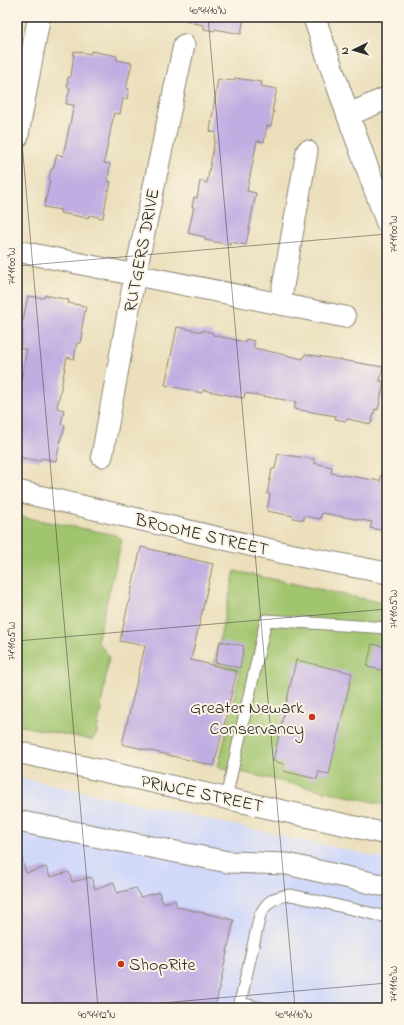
<svg xmlns="http://www.w3.org/2000/svg" width="404" height="1025" viewBox="0 0 404 1025" font-family="'Indie Flower',sans-serif">
<style>
.built{fill:#d1d9f9}
.green{fill:#a1c46e;stroke:#66784c}
.building{fill:#c0ade2}
.lines{fill:none;stroke-linecap:round;stroke-linejoin:round}
.service-casing{stroke:#8b8574;stroke-width:13}
.minor-casing{stroke:#8b8574;stroke-width:23}
.tertiary-casing{stroke:#8b8574;stroke-width:24}
.primary-casing{stroke:#8b8574;stroke-width:24}
.service{stroke:#fff;stroke-width:11}
.minor{stroke:#fff;stroke-width:21}
.tertiary{stroke:#fff;stroke-width:22}
.primary{stroke:#fff;stroke-width:22}
.ticks{fill:none;stroke:#2b2b2b;stroke-width:1;stroke-opacity:0.45}
.poi-dot{fill:#c8321e;stroke:#fcf5e5;stroke-width:1.5}
.labels{text-anchor:middle;stroke-width:4;stroke-linejoin:round;paint-order:stroke}
.street-label{font-size:18px;fill:#2b2b2b;stroke:#fcf5e5}
.poi-label{font-size:18px;fill:#2b2b2b;stroke:#fcf5e5;text-anchor:end}
.neatline{fill:none;stroke:#2b2b2b;stroke-width:1.5}
.ticks-label{font-size:10px;text-anchor:middle;fill:#2b2b2b}
</style>
<rect width="100%" height="100%" fill="#fcf5e5"/>
<filter id="ink" filterUnits="userSpaceOnUse"><feTurbulence type="fractalNoise" baseFrequency=".025" numOctaves="2"/><feDisplacementMap in="SourceGraphic" scale="8" xChannelSelector="R" yChannelSelector="G"/><feConvolveMatrix kernelMatrix="1 2 1 2 8 2 1 2 1" color-interpolation-filters="sRGB"/></filter>
<filter id="wash" filterUnits="userSpaceOnUse"><feTurbulence type="fractalNoise" baseFrequency=".012" numOctaves="4" result="noise"/><feDisplacementMap in="SourceGraphic" scale="16" xChannelSelector="R" yChannelSelector="G"/><feGaussianBlur stdDeviation="0.9" result="paint"/><feColorMatrix in="noise" values="0 0 0 0 0 0 0 0 0 0 0 0 0 0 0 0 0 1.4 0 .05"/><feComposite in="paint" operator="in"/></filter>
<g filter="url(#wash)">
<rect width="100%" height="100%" fill="#ebdfbc"/>
<path class="built" d="M17,777l370,82v149h-370z"/>
<path class="green" d="M17,516l99,19 6,5 -25,101 12,15 -12,77 -5,7 -75,-15z
M235,571l152,33v201l-169,-38 22,-96 -26,-7z"/>
<g id="blocks">
<path class="building" d="M189,17h59l-1,2 -3,-1 -3,16 -26,-5 -1,2 -10,-2v-4l-16,-3z
M74,51l17,3v-3l26,5v4l15,3 -6,26h3l-2,10h-4l-3,15 -6,-1 -10,50 6,1 -2,17 3,1 -2,9 -1,-1 -5,28 -14,-3 -1,3 -28,-5 1,-3 -17,-3 6,-27 -1,-1 2,-10h2l4,-15 6,2 11,-51 -8,-1 4,-16 -3,-1 1,-10h3z
M235,78l27,4 -1,4 16,3 -5,22h2l-3,15h-4l-3,16 -7,-1 -10,50 9,2 -10,52 -16,-3v3l-25,-5v-3l-17,-4 6,-26h-2l2,-10 3,1 3,-17 7,2 9,-50 -6,-2 8,-52 16,2z
M45,295l24,5 -1,3 18,3 -5,26 2,1 -2,10h-4l-3,16 -7,-2 -10,51 7,2 -3,14 4,1 -2,9h-1l-6,27 -15,-3 -1,3 -23,-4v-57l10,-50 -7,-2 3,-17h-3l1,-10h2l5,-25 16,2z
M177,327l26,5v-2l10,3v2l32,7 1,-3 8,2v7l49,11 2,-5 78,13 -3,14 4,1 -6,28 -3,-1 -4,15 -24,-5 -1,2 -11,-2 1,-3 -42,-7 2,-7 -51,-9 -1,5 -41,-8 -1,3 -37,-8z
M278,454l36,5v4l18,4 -1,6 49,8 1,-6 6,2v59l-2,-1 1,-4 -16,-3 2,-6 -50,-9 -2,6 -16,-3v4l-11,-2v-2l-26,-5 3,-17h-3l5,-25h3z
M141,547l72,17 -22,96 46,11 -23,95 -92,-22 23,-98 -25,-5z
M220,641l24,5 -4,22 -25,-6z
M372,644l15,3v24l-20,-4z
M296,660l56,13 -23,101 -10,-2 -2,7 -34,-8 1,-7 -11,-3z
M17,854l4,1 5,18 20,-6 4,10 19,-5 3,10 19,-5 4,12 19,-7 3,11 19,-5 4,9 19,-5 4,11 12,-3 2,7 57,13 -19,88h-198z"/>
</g>
</g>
<g filter="url(#ink)">
<use href="#blocks" fill-opacity="0" stroke="#8b8574" stroke-width="1"/>
<g class="lines">
<defs>
<path id="service" d="M226,798l40,-178 121,8
M240,1003l20,-88c7,-14 15,-19 31,-20l96,22
M239,1008l1,-5 21,5"/>
<path id="minor" d="M17,251l328,66
M280,303l27,-152
M102,456l33,-181 49,-230
M17,491l267,62 103,20
M17,752l370,82
M17,821l211,41 59,2 94,21h6"/>
<path id="tertiary" d="M348,115l39,-17"/>
<path id="primary" d="M314,17l34,98 39,107
M17,137l22,-120"/>
</defs>
<use href="#service" class="service-casing"/>
<use href="#minor" class="minor-casing"/>
<use href="#tertiary" class="tertiary-casing"/>
<use href="#primary" class="primary-casing"/>
<use href="#service" class="service"/>
<use href="#minor" class="minor"/>
<use href="#tertiary" class="tertiary"/>
<use href="#primary" class="primary"/>
</g>
</g>
<path class="ticks" d="M208,17l87,991M17,86l81,922M17,266l370,-32M17,641l370,-32M106,1008l281,-25"/>
<g class="poi-dot">
<circle cx="312" cy="717" r="4"/>
<circle cx="121" cy="964" r="4"/>
</g>
<g class="labels">
<g class="street-label">
<text transform="translate(141 250) rotate(-79)" y="6">RUTGERS DRIVE</text>
<text transform="translate(202 534) rotate(13)" y="6">BROOME STREET</text>
<text transform="translate(202 793) rotate(12)" y="6">PRINCE STREET</text>
</g>
<g class="poi-label">
<text x="304" y="713">Greater Newark<tspan x="304" dy="21">Conservancy</tspan></text>
<text x="129" y="970" text-anchor="start">ShopRite</text>
</g>
</g>
<rect width="404" height="1025" fill="none" stroke="#fcf5e5" stroke-width="44"/>
<g transform="translate(354 50) rotate(265)" stroke="#fcf5e5" stroke-width="3" paint-order="stroke">
<path d="M0-3L7 15L0 10L-7 15Z" fill="#2b2b2b"/>
<text y="-6" font-size="11" font-weight="bold" text-anchor="middle" fill="#2b2b2b">N</text>
</g>
<rect x="22" y="22" width="360" height="981" class="neatline"/>
<g class="ticks-label">
<text x="208" y="14">40°44'10"N</text>
<text transform="translate(393 234) rotate(-90)" y="4">74°11'00"W</text>
<text transform="translate(11 266) rotate(-90)" y="4">74°11'00"W</text>
<text transform="translate(393 609) rotate(-90)" y="4">74°11'05"W</text>
<text transform="translate(11 641) rotate(-90)" y="4">74°11'05"W</text>
<text transform="translate(393 984) rotate(-90)" y="4">74°11'10"W</text>
<text x="97" y="1018">40°44'12"N</text>
<text x="294" y="1018">40°44'10"N</text>
</g>
</svg>
